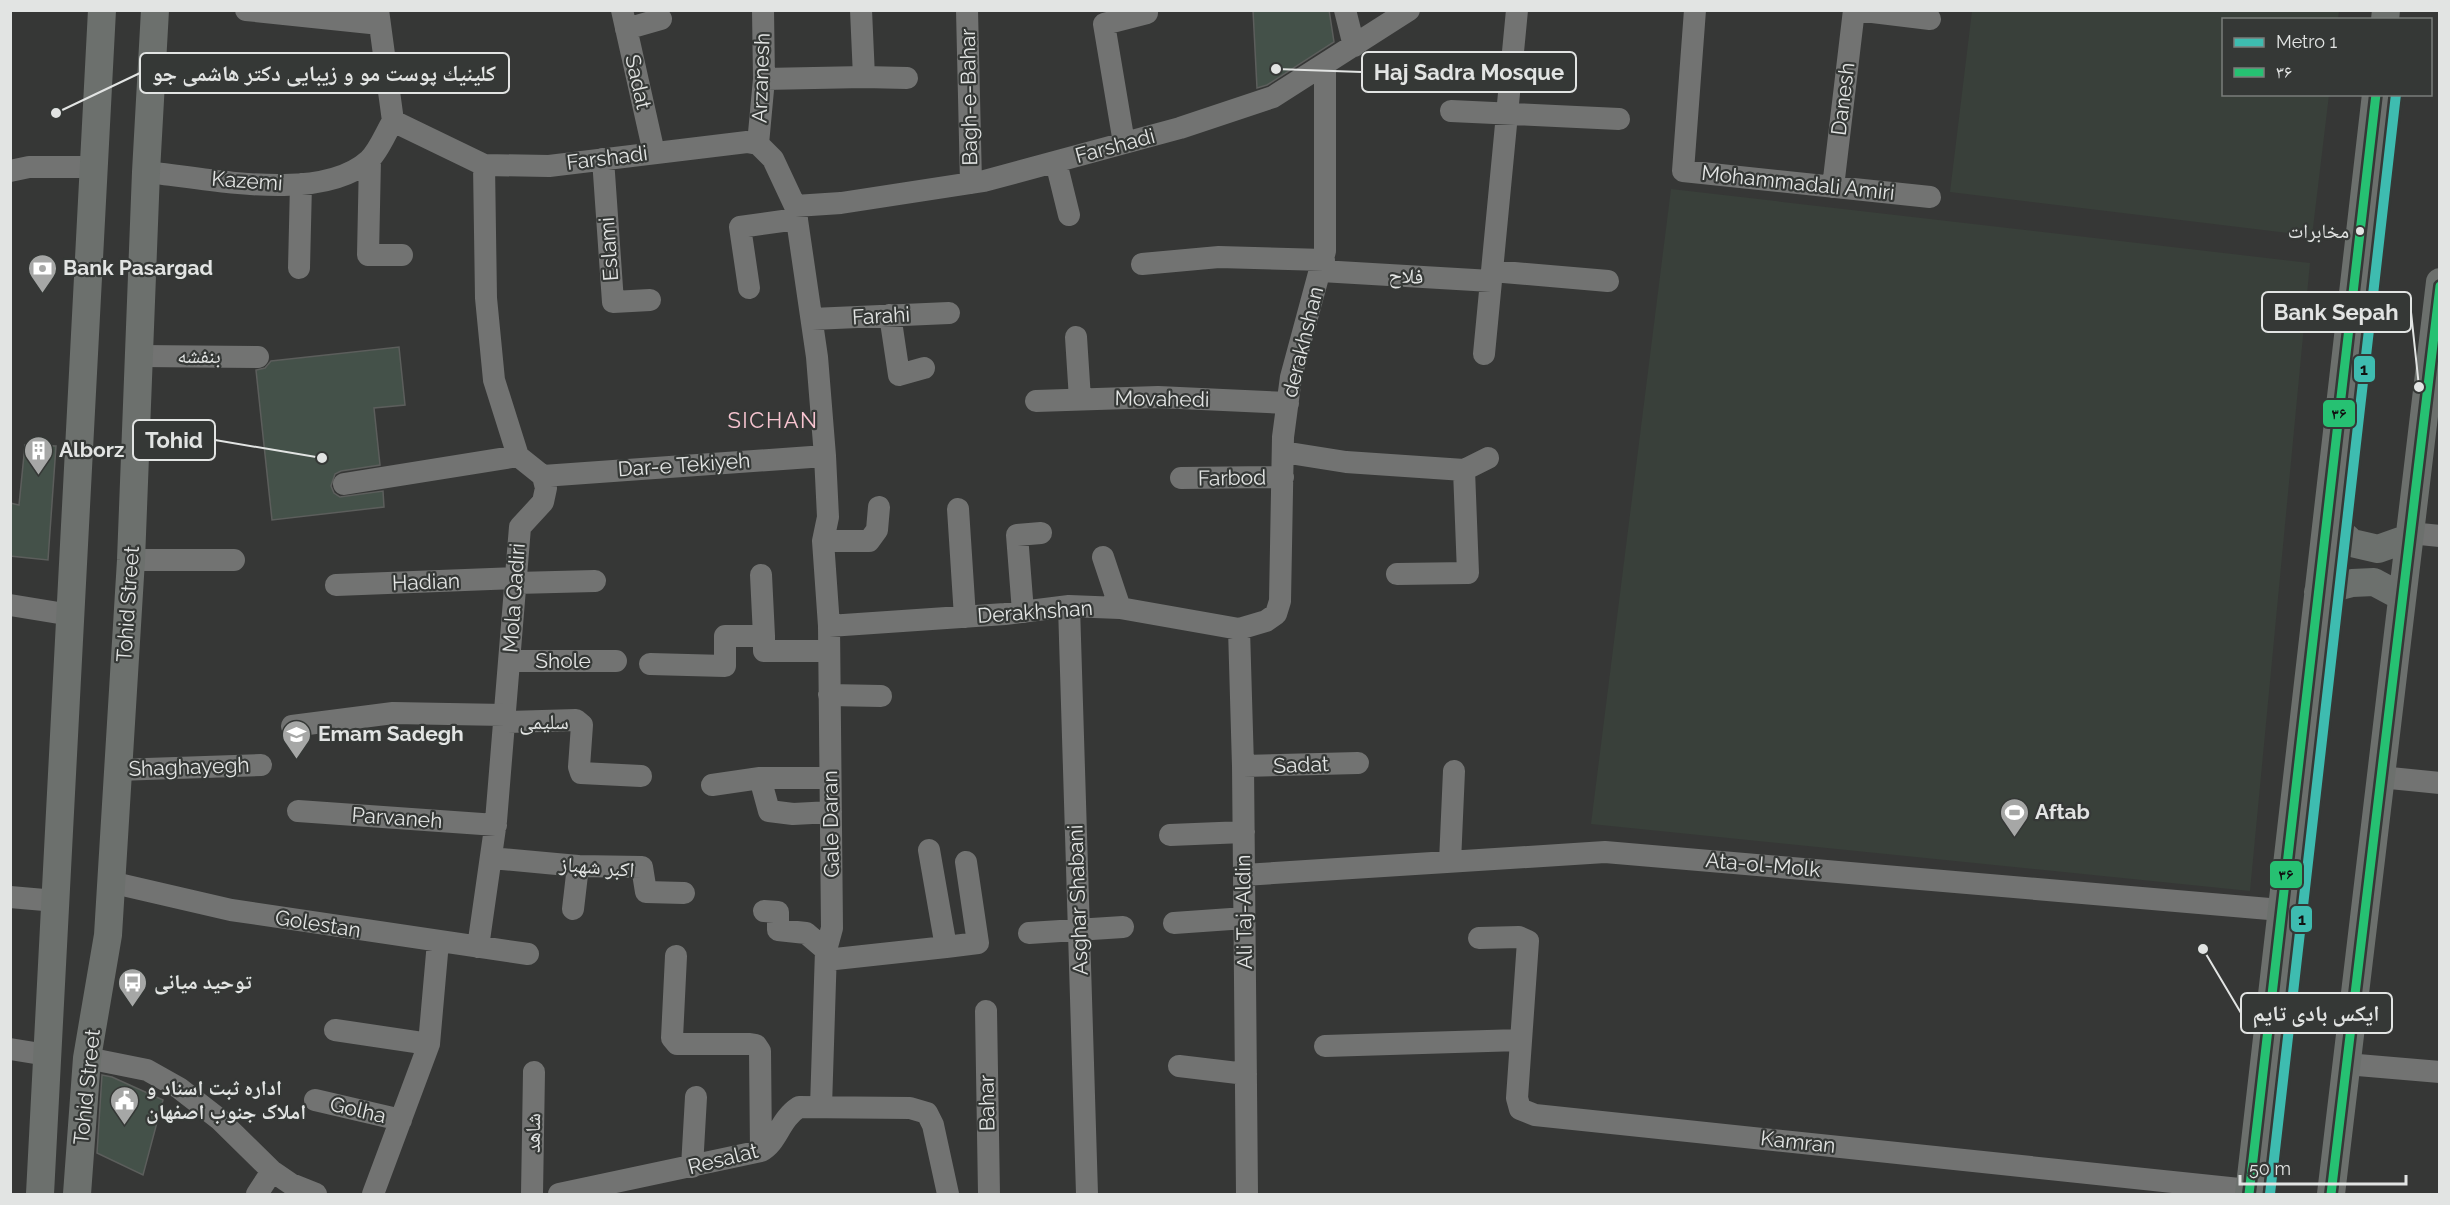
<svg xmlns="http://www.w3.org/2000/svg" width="2450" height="1205" viewBox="0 0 2450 1205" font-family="Raleway,'Noto Naskh Arabic',sans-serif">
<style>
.built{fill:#39403a}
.building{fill:#445149;stroke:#5c5e5c;stroke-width:1.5}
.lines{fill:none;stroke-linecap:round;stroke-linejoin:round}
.minor{stroke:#727372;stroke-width:22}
.major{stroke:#6c706d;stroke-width:28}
.bus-1-casing{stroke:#353836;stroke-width:14}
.bus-1{stroke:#26c172;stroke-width:9}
.metro-1-casing{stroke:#353836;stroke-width:15}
.metro-1{stroke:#3ebcb0;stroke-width:10}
.bus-dot{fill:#e2e4e3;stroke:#353836;stroke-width:2}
.labels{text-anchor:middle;stroke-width:4.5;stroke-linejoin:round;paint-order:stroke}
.bus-label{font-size:20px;fill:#e2e4e3;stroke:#353836;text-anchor:end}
.street-label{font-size:21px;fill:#e2e4e3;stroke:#353836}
.poi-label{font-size:21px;font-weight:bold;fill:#e2e4e3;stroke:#353836;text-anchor:start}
.neighbourhood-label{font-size:22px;letter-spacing:1.5px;fill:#f7c4d0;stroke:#353836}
.leader{fill:none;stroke:#e2e4e3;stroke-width:2}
.callout-dot{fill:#e2e4e3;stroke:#353836;stroke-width:2}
.callout{fill:#353836;stroke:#e2e4e3;stroke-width:2}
.callout-label{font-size:22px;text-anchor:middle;font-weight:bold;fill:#e2e4e3}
.line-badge{stroke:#353836;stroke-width:2}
.pale-badge-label{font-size:16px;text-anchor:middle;font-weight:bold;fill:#111}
</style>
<rect width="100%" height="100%" fill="#363736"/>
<path class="built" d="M1972,11h367l-1,8 -114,1v74l105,1 -17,141 -362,-44z
M1671,189l639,74 -60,628 -659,-67z"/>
<path class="building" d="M1253,10h76l5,32 -67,43 -10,3z
M399,347l6,58 -31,3 6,57 -39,6 -6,3 -4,12 3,7 6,4 43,-6 1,16 -112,13 -16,-150 9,-2 6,-7z
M25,445l31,1 -8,114 -38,-4v-53l9,2z
M102,1075l10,2 51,23 -20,75 -46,-22z"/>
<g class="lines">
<path class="minor" d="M246,10l134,14
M378,10l15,111
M622,10l32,143
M967,10l4,173
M1345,10l9,36
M1695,10l-12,161 247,26
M1856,10l74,9
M626,29l35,-10
M864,77l43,1
M764,79l100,-2 -3,-67
M1451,111l168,8
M393,121l91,44 65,1 198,-24 11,2 15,15 22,47 22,151 8,99 3,61 -5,24 6,85 3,302 -6,22 -5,157
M1124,143l-20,-119 43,-11
M758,144l6,-65 -1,-69
M370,159l-2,96h34
M603,159l10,143 37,-2
M1056,162l13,53
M10,171l19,-4h65
M146,172c61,6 175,32 223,-12 10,-9 17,-28 24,-39
M1833,187l21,-177
M795,206l46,-3 143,-22 196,-53 93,-31 136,-87
M1142,264l77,-7 105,3
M299,268l2,-84
M1321,271l170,10
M1492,271l116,10
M749,288l-9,-61 57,-8
M890,315l9,60 25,-7
M812,319l137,-6
M1076,337l4,62
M1484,354l33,-344
M140,356l118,1
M1036,401l122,-4 130,6
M1283,452l63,10 118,8 4,103 -71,1
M1464,470l24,-12
M543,476l282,-20
M1181,478l102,-1
M344,484l174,-28
M958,509l7,108
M2410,533l30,3
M823,541h46l8,-11 2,-23
M1103,557l17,51
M131,560h103
M761,575l3,61
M516,583l79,-2
M336,585l180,-7
M10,605l61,10
M1069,606l18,588
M1023,612l-6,-77 24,-2
M829,626l176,-12 64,-8 51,2 119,21 27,-8 10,-7 4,-13 3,-164 8,-60 34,-126v-186
M1239,629l4,137 4,428
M510,661h106
M650,664l75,2v-30h39v15h65
M829,695l52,1
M505,722l71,-2 6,5 -3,42 2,6 60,3
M292,726l101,-13 112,2
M1243,766l115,-3
M117,770l144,-5
M2380,777l60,6
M760,778h70
M712,785l48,-7 9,33 24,3 38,-2
M298,811l198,14
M1170,835l74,-3
M491,858l87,8 64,1 4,25 38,1
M1450,862l4,-91
M1244,875l361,-23 676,58
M110,882l121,28 297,44
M10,897l46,4
M573,909l5,-43
M764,911l14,1v18l28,3 20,17
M1174,923l71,-5
M1029,933l94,-6
M1479,938l40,-1 9,4 -11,157 3,11 15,6 714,75
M478,947l18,-126 24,-294 23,-25 3,-14 -3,-12 -25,-20 -24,-76 -8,-82 -2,-133
M946,947l32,-4 -12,-81
M676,956l-4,82 5,6h73l6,1 4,6 1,100
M826,960l120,-13 -17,-97
M986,1011l3,183
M335,1030l94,14
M1325,1046l195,-6
M10,1049l37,6
M87,1058l60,12 32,18 40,31 53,52 19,13 25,10
M2346,1064l94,8
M1179,1066l67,8
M315,1100l86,20
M692,1167l4,-70
M257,1194l15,-23
M373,1194l56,-150 9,-102
M532,1194l2,-122
M559,1194l202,-43c17,-9 18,-31 38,-44l111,1 17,5 6,12 15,69"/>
<path class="major" d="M2385,20l1,-10
M2327,520l25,23 26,6 31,-11
M2318,592l34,-9 22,-1 28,15
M40,1194l62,-1184
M77,1194l10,-136 21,-123 23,-375 15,-388 9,-162
M2249,1194l127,-1100
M2331,1194l109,-912"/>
<defs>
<path id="bus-1" d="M2249,1194l127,-1100
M2331,1194l109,-908"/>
</defs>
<use href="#bus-1" class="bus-1-casing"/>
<use href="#bus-1" class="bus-1"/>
<defs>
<path id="metro-1" d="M2270,1194l126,-1100"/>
</defs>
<use href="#metro-1" class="metro-1-casing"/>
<use href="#metro-1" class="metro-1"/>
</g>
<defs>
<symbol id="bank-pin" viewBox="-11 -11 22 30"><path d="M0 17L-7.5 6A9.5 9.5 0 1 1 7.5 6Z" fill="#a6a7a6" stroke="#353836"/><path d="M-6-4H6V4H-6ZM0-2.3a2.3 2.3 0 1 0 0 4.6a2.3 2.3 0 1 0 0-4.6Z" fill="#fff"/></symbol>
<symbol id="building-pin" viewBox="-11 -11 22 30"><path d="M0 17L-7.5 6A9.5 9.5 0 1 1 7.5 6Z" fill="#a6a7a6" stroke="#353836"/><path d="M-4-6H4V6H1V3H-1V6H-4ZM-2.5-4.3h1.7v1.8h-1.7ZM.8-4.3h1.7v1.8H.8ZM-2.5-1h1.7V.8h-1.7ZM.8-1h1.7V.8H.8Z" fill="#fff"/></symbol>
<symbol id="school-pin" viewBox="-11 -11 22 30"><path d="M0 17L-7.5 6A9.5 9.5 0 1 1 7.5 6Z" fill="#a6a7a6" stroke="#353836"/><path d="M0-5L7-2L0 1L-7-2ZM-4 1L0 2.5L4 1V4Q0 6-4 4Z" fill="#fff"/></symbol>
<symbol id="stadium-pin" viewBox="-11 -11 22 30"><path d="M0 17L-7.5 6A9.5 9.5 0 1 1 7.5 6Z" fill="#a6a7a6" stroke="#353836"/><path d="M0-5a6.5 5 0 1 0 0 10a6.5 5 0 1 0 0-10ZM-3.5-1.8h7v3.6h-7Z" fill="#fff"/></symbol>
<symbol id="bus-pin" viewBox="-11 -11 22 30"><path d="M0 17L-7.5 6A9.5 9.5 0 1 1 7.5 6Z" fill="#a6a7a6" stroke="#353836"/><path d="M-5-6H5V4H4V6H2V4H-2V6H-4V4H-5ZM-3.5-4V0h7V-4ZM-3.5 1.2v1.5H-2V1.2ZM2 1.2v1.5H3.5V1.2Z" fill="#fff"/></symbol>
<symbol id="civic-pin" viewBox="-11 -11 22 30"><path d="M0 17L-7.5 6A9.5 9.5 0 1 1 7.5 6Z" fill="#a6a7a6" stroke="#353836"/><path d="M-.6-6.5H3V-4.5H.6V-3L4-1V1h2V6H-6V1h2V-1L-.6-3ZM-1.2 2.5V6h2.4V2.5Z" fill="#fff"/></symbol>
</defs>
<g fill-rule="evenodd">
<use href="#bank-pin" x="26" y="252" width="33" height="45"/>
<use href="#building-pin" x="22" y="434" width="33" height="45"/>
<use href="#school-pin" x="280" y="718" width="33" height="45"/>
<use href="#stadium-pin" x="1998" y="796" width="33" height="45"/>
<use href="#bus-pin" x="116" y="966" width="33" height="45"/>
<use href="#civic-pin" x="108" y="1084" width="33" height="45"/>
</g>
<circle class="bus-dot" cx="2360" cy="231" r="5"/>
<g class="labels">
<g class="bus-label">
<text x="2349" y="238">مخابرات</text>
</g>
<g class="street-label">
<text transform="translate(761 78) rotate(-88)" y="7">Arzanesh</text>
<text transform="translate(638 82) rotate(77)" y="7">Sadat</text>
<text transform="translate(969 97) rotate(-91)" y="7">Bagh-e-Bahar</text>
<text transform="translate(1843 99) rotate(-83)" y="7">Danesh</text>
<text transform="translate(1115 146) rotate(-15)" y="7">Farshadi</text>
<text transform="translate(607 158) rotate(-7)" y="7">Farshadi</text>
<text transform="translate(247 181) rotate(4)" y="7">Kazemi</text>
<text transform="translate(1798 183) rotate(6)" y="7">Mohammadali Amiri</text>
<text transform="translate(609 249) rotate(-94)" y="7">Eslami</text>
<text transform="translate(1406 276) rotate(3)" y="7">فلاح</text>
<text transform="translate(881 316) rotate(-3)" y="7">Farahi</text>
<text transform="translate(1303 342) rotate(-76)" y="7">derakhshan</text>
<text x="199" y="363">بنفشه</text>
<text transform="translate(1162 399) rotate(1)" y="7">Movahedi</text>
<text transform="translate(684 465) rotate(-4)" y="7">Dar-e Tekiyeh</text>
<text transform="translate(1232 478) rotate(-1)" y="7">Farbod</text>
<text transform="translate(426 582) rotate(-2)" y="7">Hadian</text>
<text transform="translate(514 598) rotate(-86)" y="7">Mola Qadiri</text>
<text transform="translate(128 604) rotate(-86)" y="7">Tohid Street</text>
<text transform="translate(1035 612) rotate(-4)" y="7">Derakhshan</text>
<text x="563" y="668">Shole</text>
<text x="544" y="729">سلیمی</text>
<text transform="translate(1301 765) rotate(-2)" y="7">Sadat</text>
<text transform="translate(189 767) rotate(-2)" y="7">Shaghayegh</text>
<text transform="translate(397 818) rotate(4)" y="7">Parvaneh</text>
<text transform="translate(831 824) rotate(-91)" y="7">Gale Daran</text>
<text transform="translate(1763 865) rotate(5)" y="7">Ata-ol-Molk</text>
<text transform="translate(597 867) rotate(5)" y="7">اکبر شهباز</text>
<text transform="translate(1078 900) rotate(-92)" y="7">Asghar Shabani</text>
<text transform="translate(1244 912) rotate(-91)" y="7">Ali Taj-Aldin</text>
<text transform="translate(318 924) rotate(9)" y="7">Golestan</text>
<text transform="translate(87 1087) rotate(-84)" y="7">Tohid Street</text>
<text transform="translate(987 1103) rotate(-91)" y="7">Bahar</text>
<text transform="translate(358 1110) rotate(13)" y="7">Golha</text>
<text transform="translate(533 1133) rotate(-89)" y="7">شاهد</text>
<text transform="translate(1798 1142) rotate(6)" y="7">Kamran</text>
<text transform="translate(723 1159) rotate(-14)" y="7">Resalat</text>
</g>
<g class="poi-label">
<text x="63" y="275">Bank Pasargad</text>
<text x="59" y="457">Alborz</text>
<text x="318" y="741">Emam Sadegh</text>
<text x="2035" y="819">Aftab</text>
<text x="154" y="989">توحید میانی</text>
<text x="146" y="1095">اداره ثبت اسناد و<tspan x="146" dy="24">املاک جنوب اصفهان</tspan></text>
</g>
<g class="neighbourhood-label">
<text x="773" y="428">SICHAN</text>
</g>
</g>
<path class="leader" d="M1276 69L1362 72M56 113L140 73M2419 387L2411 312M322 458L215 440M2203 949L2241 1013"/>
<g class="callout-dot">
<circle cx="1276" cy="69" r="6"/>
<circle cx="56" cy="113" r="6"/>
<circle cx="2419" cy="387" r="6"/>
<circle cx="322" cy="458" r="6"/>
<circle cx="2203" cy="949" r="6"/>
</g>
<g class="callout">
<rect x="1362" y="52" width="214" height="40" rx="6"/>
<rect x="140" y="53" width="369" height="40" rx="6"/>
<rect x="2262" y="292" width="149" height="40" rx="6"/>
<rect x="133" y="420" width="82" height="40" rx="6"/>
<rect x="2241" y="993" width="151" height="40" rx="6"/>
</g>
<g class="callout-label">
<text x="1469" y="80">Haj Sadra Mosque</text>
<text x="324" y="81">كلينيك پوست مو و زيبايى دکتر هاشمی جو</text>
<text x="2336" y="320">Bank Sepah</text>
<text x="174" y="448">Tohid</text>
<text x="2316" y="1021">ایکس بادی تایم</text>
</g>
<g class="line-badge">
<rect x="2353" y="355" width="23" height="28" rx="6" fill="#3ebcb0"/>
<rect x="2322" y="399" width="34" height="29" rx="6" fill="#26c172"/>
<rect x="2269" y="860" width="34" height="29" rx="6" fill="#26c172"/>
<rect x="2290" y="905" width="23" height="28" rx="6" fill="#3ebcb0"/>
</g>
<g class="pale-badge-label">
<text x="2364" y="375">1</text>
<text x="2339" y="419">۳۶</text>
<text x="2286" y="880">۳۶</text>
<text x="2302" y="925">1</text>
</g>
<rect width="2450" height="1205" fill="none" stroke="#e2e4e3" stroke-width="24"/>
<rect x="2222" y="18" width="210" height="78" fill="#353836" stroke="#7a7d7b" stroke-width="1.5"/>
<rect x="2234" y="38" width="30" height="9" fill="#3ebcb0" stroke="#7a7d7b" stroke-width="1.5"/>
<text x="2276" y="48" font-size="18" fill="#e2e4e3">Metro 1</text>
<rect x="2234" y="68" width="30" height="9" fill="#26c172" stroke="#7a7d7b" stroke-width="1.5"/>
<text x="2276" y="78" font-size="18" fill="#e2e4e3">۳۶</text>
<path d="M2240 1175v9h166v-9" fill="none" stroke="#e2e4e3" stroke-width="3"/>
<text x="2249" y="1175" font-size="18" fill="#e2e4e3" stroke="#353836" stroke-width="4.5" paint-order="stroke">50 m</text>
</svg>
